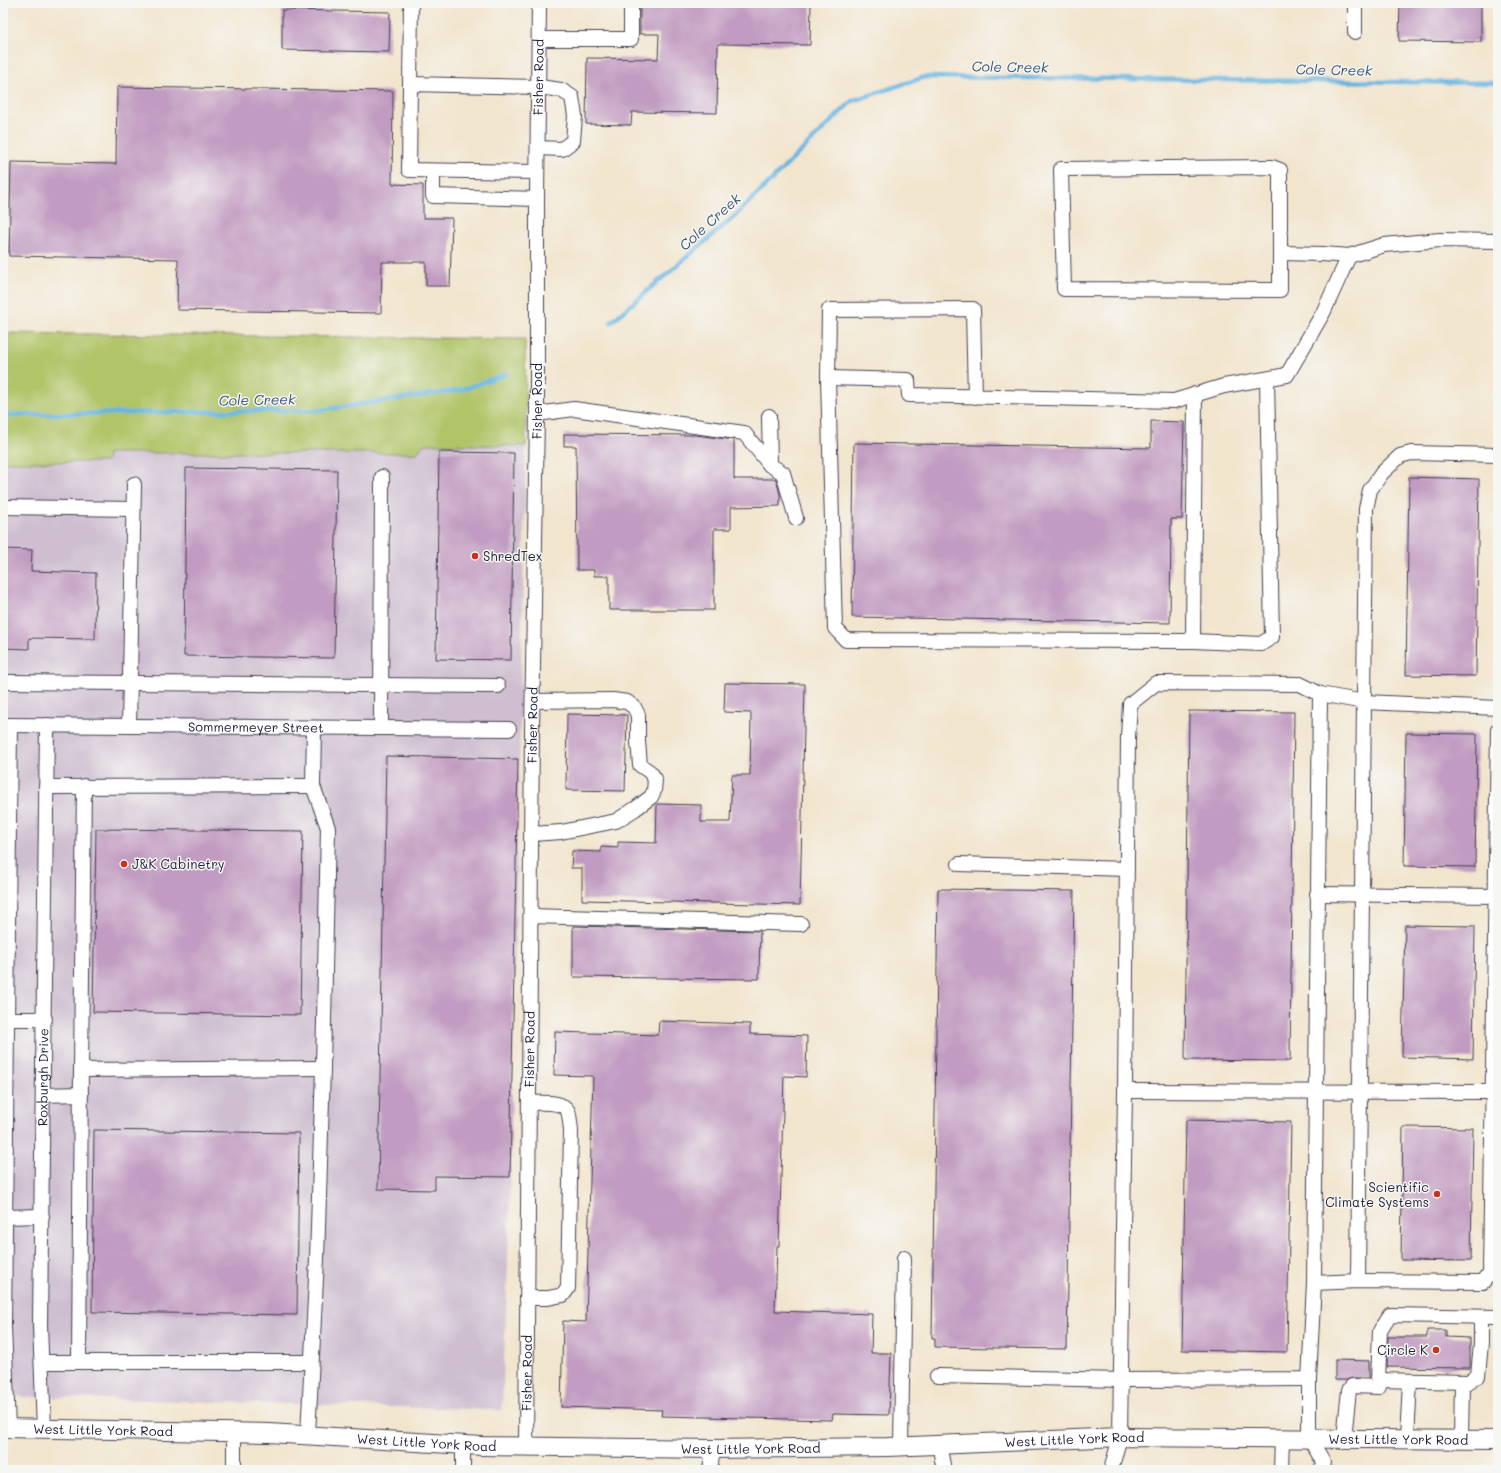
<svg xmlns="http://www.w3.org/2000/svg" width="1501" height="1473" font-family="Mali,sans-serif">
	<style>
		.industrial { fill: #cebed0 }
		.green { fill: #b0c468; stroke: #697352 }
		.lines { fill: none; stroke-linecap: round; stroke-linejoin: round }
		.stream { stroke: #67b5e1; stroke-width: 4.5 }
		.building { fill: #c19bc1 }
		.minor-casing { stroke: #413f51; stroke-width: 16 }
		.major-casing { stroke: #413f51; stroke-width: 20 }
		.minor { stroke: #fff; stroke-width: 14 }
		.major { stroke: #fff; stroke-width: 18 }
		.poi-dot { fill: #c8321e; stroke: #f6f6f2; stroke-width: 1.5 }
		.labels { text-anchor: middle; stroke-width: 3; stroke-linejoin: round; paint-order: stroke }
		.street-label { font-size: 13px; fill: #22223b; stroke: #f6f6f2 }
		.poi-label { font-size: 13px; fill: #22223b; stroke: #f6f6f2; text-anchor: start }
		.water-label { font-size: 14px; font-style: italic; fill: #3a5575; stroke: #f6f6f2 }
	</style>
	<rect width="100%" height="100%" fill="#f6f6f2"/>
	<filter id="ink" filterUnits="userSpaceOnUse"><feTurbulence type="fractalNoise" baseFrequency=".025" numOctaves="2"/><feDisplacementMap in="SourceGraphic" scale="8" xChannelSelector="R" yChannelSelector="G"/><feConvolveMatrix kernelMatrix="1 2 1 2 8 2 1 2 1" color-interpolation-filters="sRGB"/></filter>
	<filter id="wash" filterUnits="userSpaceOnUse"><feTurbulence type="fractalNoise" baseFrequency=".012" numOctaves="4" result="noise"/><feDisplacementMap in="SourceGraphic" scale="16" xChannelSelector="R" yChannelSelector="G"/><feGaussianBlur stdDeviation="0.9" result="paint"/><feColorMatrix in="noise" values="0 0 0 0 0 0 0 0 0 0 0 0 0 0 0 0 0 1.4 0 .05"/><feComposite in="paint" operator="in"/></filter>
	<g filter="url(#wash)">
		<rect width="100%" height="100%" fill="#f2e5ce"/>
		<path class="industrial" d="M3,333L525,339L526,446L508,1262L502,1410L3,1396Z"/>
		<path class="green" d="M3,333L525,339L526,446L424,444L417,453H108L107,462H3Z"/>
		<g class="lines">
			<path class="stream" d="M611,322L735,216L852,101L925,77L1498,83
				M3,415L321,410L461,390L507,374"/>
		</g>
		<g id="blocks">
			<path class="building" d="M640,3H811L810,45L718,44L717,113L632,112L631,125L586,124L587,58L658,59L659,34H640Z
				M1400,3H1481V42L1399,41Z
				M282,10L390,12L389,52L282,50Z
				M117,87L393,91L392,184L423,185V218H452L450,286H426V262H382L381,313L177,310L178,259L9,256L11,162L116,164Z
				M1151,421L1184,422L1182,519H1171L1170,623L852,617L854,443L1151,448Z
				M564,434L695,435L734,440V479H776L780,495V506L731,507V529H714V610H609V576H594V570H577L576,446H564Z
				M439,452L514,453L511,660L436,659Z
				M186,468L337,470L334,658L184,656Z
				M1409,477L1479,479L1476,676L1406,675Z
				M3,549L32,550L31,571L96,573L95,639L29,638V649L3,648Z
				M725,683L805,684L800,905L582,900V868H571L572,851L601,852V847L618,848V842L656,843L657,804L701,805V822H730L732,775H750L751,713L724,712Z
				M1189,711L1294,712L1290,1061L1185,1060Z
				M567,714L627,715L625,791L566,790Z
				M1406,733L1477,734L1475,867L1404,866Z
				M386,756L518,759L510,1177L435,1176V1190L378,1189Z
				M96,829L303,831L300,1015L93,1012Z
				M938,889L1074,891L1067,1349L935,1347V1338H932Z
				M1405,925L1475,926L1473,1059L1402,1057Z
				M573,926L760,931L759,979L573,977Z
				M659,1021L750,1024V1034L807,1036L806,1077L784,1076L779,1246H777L775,1311L872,1314L871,1353H891L889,1415L833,1414L832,1420L661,1416L662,1410L561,1407L563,1321L586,1322L593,1076L554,1075L555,1032L658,1035Z
				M1186,1120L1291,1122L1287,1352L1182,1350Z
				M1403,1127L1473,1128L1471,1261L1401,1260Z
				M94,1130L299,1133L297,1315L92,1312Z
				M1427,1330H1446V1337L1470,1338V1368L1387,1367L1388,1337H1427Z
				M1335,1360L1369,1361V1378H1352L1347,1380H1335Z"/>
		</g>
	</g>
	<g filter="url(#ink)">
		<use href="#blocks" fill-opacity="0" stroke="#413f51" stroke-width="1"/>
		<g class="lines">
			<g class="minor-casing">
				<g id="minor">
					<path d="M411,3L409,170L537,172"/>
					<path d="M1355,32V3"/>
					<path d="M539,39H631V3"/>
					<path d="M410,84L539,87L561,90L572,97L575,116L573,141L562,149L538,148"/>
					<path d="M1272,167L1280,170V290L1064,289L1061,169Z"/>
					<path d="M433,171V196L537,199"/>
					<path d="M1281,253L1322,254L1349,256L1384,245L1440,240L1498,241"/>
					<path d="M828,378L835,628L846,640L1193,641L1195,394"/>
					<path d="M975,397L973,309L829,310L828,378L908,380L909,395L1174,401L1224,386L1287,375L1323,313L1349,256"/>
					<path d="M537,414L574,409L744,433L770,465"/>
					<path d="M769,416L770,465L783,473L796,518"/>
					<path d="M3,507L133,509"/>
					<path d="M1193,641L1261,644L1272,637L1267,379"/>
					<path d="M3,682L498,686"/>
					<path id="s1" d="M3,725L509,729"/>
					<path d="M129,726L134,484"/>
					<path d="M381,728L382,477"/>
					<path d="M46,787L313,786"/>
					<path d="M532,834L561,832L616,821L635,809L651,797L654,791L655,779L650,772L640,765L638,741V715L634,707L627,702L613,700L533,701"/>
					<path d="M959,864L1127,869"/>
					<path d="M1317,894L1496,896"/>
					<path d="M531,916L801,924"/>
					<path d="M3,1019H45"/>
					<path d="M81,1070L84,786"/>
					<path d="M1125,1091L1498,1092"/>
					<path d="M43,1095L81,1094"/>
					<path d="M5,1217L42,1216"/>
					<path d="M1358,1281L1366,509L1370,490L1382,473L1400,456L1411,453L1498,455"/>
					<path d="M1314,1283L1320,694"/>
					<path d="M527,1298H548L563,1295L568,1288L571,1130C570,1124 570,1117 568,1111C562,1100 540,1103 529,1103"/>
					<path d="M42,1362H311"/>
					<path d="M79,1362L81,1070L323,1068"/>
					<path d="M937,1376L1121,1380L1309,1379L1314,1283L1358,1281L1483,1282L1490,1273L1498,730"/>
					<path d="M1309,1379V1438L1323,1461L1322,1470"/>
					<path d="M1378,1380L1468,1382L1478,1376L1481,1343V1317"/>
					<path d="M8,1428L4,1326L10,725"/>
					<path id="s2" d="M44,1429L40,1325L47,725"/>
					<path d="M234,1432V1470"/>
					<path d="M308,1435L317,1259L323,1068L328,828L313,786L314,728"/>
					<path d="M1344,1438L1349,1390L1352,1386L1379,1387L1378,1380L1380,1331L1390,1315L1498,1317"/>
					<path d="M1407,1439L1410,1381"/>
					<path d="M1461,1440L1462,1382"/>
					<path d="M939,1444L944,1470"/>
					<path d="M901,1446L904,1258"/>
					<path id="s3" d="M526,1447L532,731L537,414V199L539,3"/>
					<path d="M463,1470V1445"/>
					<path d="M710,1470L713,1449"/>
					<path d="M1111,1470L1120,1437L1125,1091L1128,738L1130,704L1156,683L1300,684L1320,694L1364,702L1498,708"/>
					<path d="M1281,1470L1282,1438"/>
				</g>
			</g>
			<g class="major-casing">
				<g id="major">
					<path id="s4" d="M3,1428L269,1433L482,1446L713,1449L888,1447L1120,1437L1498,1440"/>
				</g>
			</g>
			<use href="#minor" class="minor"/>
			<use href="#major" class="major"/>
		</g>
	</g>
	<g class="poi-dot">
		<circle cx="475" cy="556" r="4"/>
		<circle cx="124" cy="864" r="4"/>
		<circle cx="1437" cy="1194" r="4"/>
		<circle cx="1436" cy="1350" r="4"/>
	</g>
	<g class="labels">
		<g class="street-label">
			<text dy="5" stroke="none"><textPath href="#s3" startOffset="1370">Fisher Road</textPath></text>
			<text dy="5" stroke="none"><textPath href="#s3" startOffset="1046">Fisher Road</textPath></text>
			<text dy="5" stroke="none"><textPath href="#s3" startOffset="722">Fisher Road</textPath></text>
			<text dy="5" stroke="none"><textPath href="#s1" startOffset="253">Sommermeyer Street</textPath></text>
			<text dy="5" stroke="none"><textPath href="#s3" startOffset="398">Fisher Road</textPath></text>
			<text dy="5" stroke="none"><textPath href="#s2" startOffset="352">Roxburgh Drive</textPath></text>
			<text dy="5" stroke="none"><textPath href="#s3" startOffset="74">Fisher Road</textPath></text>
			<text dy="5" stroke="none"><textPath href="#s4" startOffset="100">West Little York Road</textPath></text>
			<text dy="5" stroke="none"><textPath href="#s4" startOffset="1072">West Little York Road</textPath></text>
			<text dy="5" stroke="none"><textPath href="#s4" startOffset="1396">West Little York Road</textPath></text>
			<text dy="5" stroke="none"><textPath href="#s4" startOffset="424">West Little York Road</textPath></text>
			<text dy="5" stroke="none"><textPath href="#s4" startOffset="748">West Little York Road</textPath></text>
		</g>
		<g class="poi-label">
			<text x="483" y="561">ShredTex</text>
			<text x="132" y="869">J&amp;K Cabinetry</text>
			<text x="1429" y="1192" text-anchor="end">Scientific<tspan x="1429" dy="15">Climate Systems</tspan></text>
			<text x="1428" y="1355" text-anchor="end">Circle K</text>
		</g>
		<g class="water-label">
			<text transform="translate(1010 67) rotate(1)" y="5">Cole Creek</text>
			<text transform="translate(1334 70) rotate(1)" y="5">Cole Creek</text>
			<text transform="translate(710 222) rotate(-42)" y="5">Cole Creek</text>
			<text transform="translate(257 400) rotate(-1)" y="5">Cole Creek</text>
		</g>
	</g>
	<rect width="1501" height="1473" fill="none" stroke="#f6f6f2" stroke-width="16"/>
</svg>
